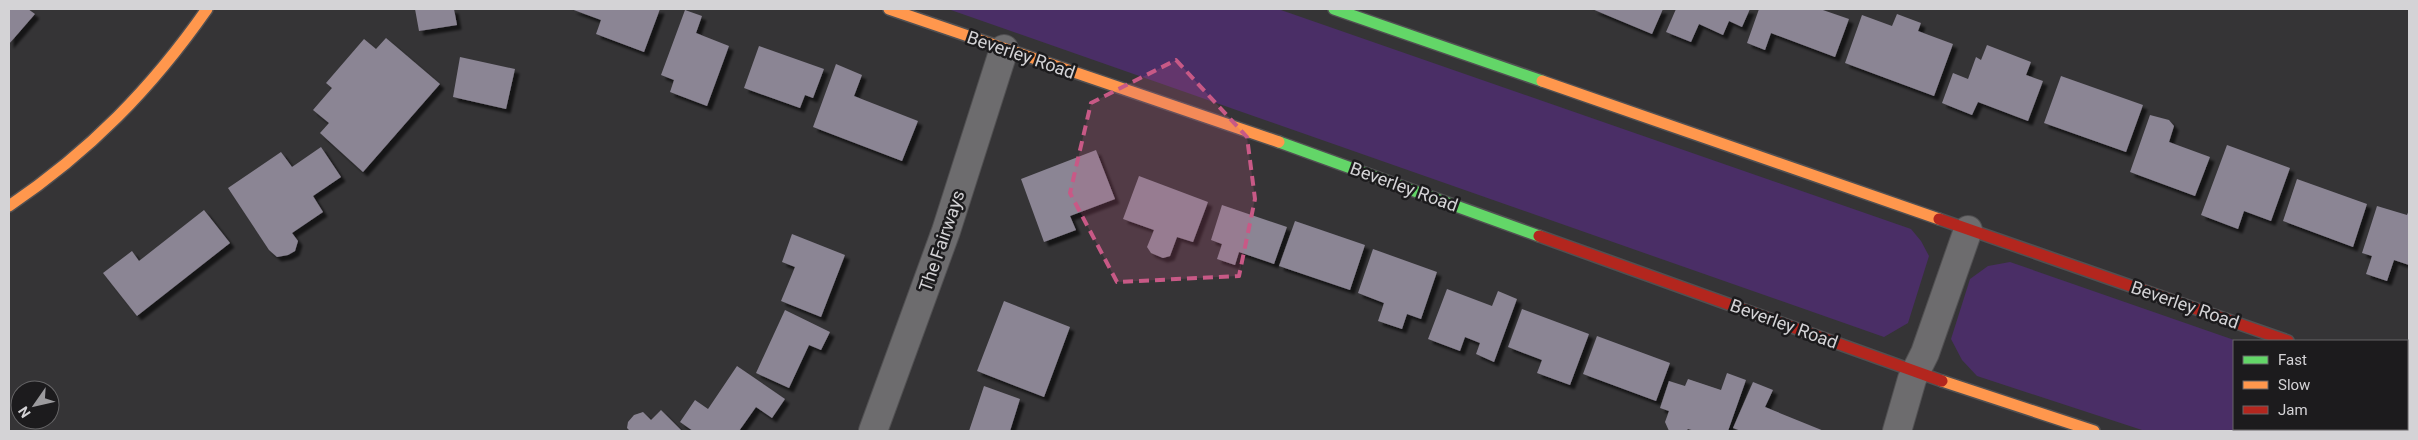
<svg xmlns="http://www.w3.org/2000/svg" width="2418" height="440" font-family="Roboto,sans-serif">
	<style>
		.green { fill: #4a2e66 }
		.building { fill: #8b8594; filter: url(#shadow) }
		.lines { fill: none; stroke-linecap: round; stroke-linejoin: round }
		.street-casing { stroke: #515052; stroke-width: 30 }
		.fast-casing { stroke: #515052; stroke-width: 14 }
		.slow-casing { stroke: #515052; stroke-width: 14 }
		.jam-casing { stroke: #515052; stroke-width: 14 }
		.street { stroke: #6d6c6e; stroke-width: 28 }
		.fast { stroke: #63d668; stroke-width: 11 }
		.slow { stroke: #ff974d; stroke-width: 11 }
		.jam { stroke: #b3261e; stroke-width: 11 }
		.marked { fill: #c85986; fill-opacity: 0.2; stroke: #c85986; stroke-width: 4; stroke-dasharray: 10 6; stroke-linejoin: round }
		.labels { text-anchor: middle; stroke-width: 5; stroke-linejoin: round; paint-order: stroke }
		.street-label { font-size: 18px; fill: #d4d3d6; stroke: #1c1b1d }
	</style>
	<defs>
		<filter id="shadow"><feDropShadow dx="4.5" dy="4.5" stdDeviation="1" flood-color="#0009"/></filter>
	</defs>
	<rect width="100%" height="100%" fill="#353436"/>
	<path class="green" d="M948,9H1278L1911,229L1921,241L1929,256L1908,323L1884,337Z
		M2010,262L2237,341H2234V429H2407V400L2409,401V431H2145L1977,376L1962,360L1951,339L1970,279L1988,266Z"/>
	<path class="building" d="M9,9H28L35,14L9,44Z
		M415,9H454L457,25L419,31Z
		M571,9H660L644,52L596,34L601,20Z
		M1592,9H1663L1652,34Z
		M1676,9H1750L1742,27L1729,21L1723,35L1699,24L1691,42L1666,32Z
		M1759,9H1820L1849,19L1835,57L1771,33L1765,50L1747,43Z
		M685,10L702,16L696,33L729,46L707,106L670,92L674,80L661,75Z
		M1897,14L1921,23L1918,31L1953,44L1934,96L1845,63L1862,15L1892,26Z
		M386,38L440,84L363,172L320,133L329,123L313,110L332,88L326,83L364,39L376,49Z
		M1987,45L2031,62L2026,75L2043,81L2028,121L1978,102L1972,115L1942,103L1953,73L1968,79L1976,57L1981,60Z
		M759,46L824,69L813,98L805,95L800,108L744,88Z
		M460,57L515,69L506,109L453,97Z
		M836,64L862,75L854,96L918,121L902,161L813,127Z
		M2061,76L2143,105L2126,152L2044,123Z
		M2150,115L2169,120L2174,126L2169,142L2210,157L2195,196L2130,172Z
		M2227,145L2290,168L2271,221L2244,211L2238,229L2201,215Z
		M321,147L341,177L313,196L323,212L292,233L298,241L295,251L288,255L277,257L269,250L228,188L281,152L292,167Z
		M1096,150L1115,199L1070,216L1076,230L1044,242L1021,179Z
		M1139,176L1208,202L1193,242L1177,237L1170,256L1163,258L1151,253L1147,247L1154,230L1123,219Z
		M2297,179L2367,204L2353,247L2283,221Z
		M1222,205L1287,227L1274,264L1239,252L1235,265L1217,259L1222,244L1211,240Z
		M2377,206L2407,215L2409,210V265L2394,260L2387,281L2366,274L2372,256L2362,253Z
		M204,210L230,243L137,316L103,273L132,251L139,261Z
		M1295,221L1365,245L1350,290L1279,266Z
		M792,234L845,255L821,317L781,301L795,267L782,262Z
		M1373,249L1437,272L1421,319L1407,314L1402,329L1378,321L1384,303L1358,293Z
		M1447,289L1492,306L1498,291L1517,299L1494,362L1476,354L1480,343L1465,337L1460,351L1428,339Z
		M1004,301L1070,327L1044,397L977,371Z
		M1522,309L1589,334L1570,385L1537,373L1542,360L1508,347Z
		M785,310L830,332L821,350L809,345L789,388L756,373Z
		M1597,336L1670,363L1656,401L1583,374Z
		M737,366L785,399L772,418L756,407L739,431H693L680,422L695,400L708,409Z
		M1727,373L1746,380L1728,431H1695L1688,429L1686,431H1669L1665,422L1669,411L1660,408L1669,381L1685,386L1688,379L1721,390Z
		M1753,382L1773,390L1765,407L1824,431H1741L1733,428Z
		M984,386L1020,399L1010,431H969Z
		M661,410L682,431H630L627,428L628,422L634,415L643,412L651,420Z"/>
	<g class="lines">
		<g class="street-casing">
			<path id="street" d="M2407,383H2409
				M873,431L946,231L1004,49
				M1897,431L1912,379L1925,353L1968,230"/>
		</g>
		<g class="fast-casing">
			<path id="fast" d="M1334,9L1542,81
				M1279,142L1539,236"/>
		</g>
		<g class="slow-casing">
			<path id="slow" d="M889,9L1279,142
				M1542,81L1939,219
				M9,206C90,151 151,89 207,9
				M1942,381L2094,431"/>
		</g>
		<g class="jam-casing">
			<path id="jam" d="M1939,219L2288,341
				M1539,236L1942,381"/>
		</g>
		<use href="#street" class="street"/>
		<use href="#fast" class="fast"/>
		<use href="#slow" class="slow"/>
		<use href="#jam" class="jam"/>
	</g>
	<path class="marked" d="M1176,60L1247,137L1255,199L1239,276L1117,282L1070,193L1091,103Z"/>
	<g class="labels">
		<g class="street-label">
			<text transform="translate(1021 55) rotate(19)" y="6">Beverley Road</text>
			<text transform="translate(1404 187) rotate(20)" y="6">Beverley Road</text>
			<text transform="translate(942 241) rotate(-71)" y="6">The Fairways</text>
			<text transform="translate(2185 305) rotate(19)" y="6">Beverley Road</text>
			<text transform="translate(1784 324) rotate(20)" y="6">Beverley Road</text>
		</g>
	</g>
	<rect width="2418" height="440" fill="none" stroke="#d4d3d6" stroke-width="20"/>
	<rect x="2233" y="340" width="175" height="90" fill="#1c1b1d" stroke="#666567"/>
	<rect x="2243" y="356" width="25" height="8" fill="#63d668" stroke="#666567"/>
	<text x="2278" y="365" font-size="15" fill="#d4d3d6">Fast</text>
	<rect x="2243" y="381" width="25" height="8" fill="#ff974d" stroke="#666567"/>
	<text x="2278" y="390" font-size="15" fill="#d4d3d6">Slow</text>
	<rect x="2243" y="406" width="25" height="8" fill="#b3261e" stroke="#666567"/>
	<text x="2278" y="415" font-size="15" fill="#d4d3d6">Jam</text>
	<g transform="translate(35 405) rotate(236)"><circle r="24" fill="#1c1b1d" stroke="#666567"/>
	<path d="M0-4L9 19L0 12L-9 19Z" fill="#9c9b9e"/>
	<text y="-8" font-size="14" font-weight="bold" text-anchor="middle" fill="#d4d3d6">N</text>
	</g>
</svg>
